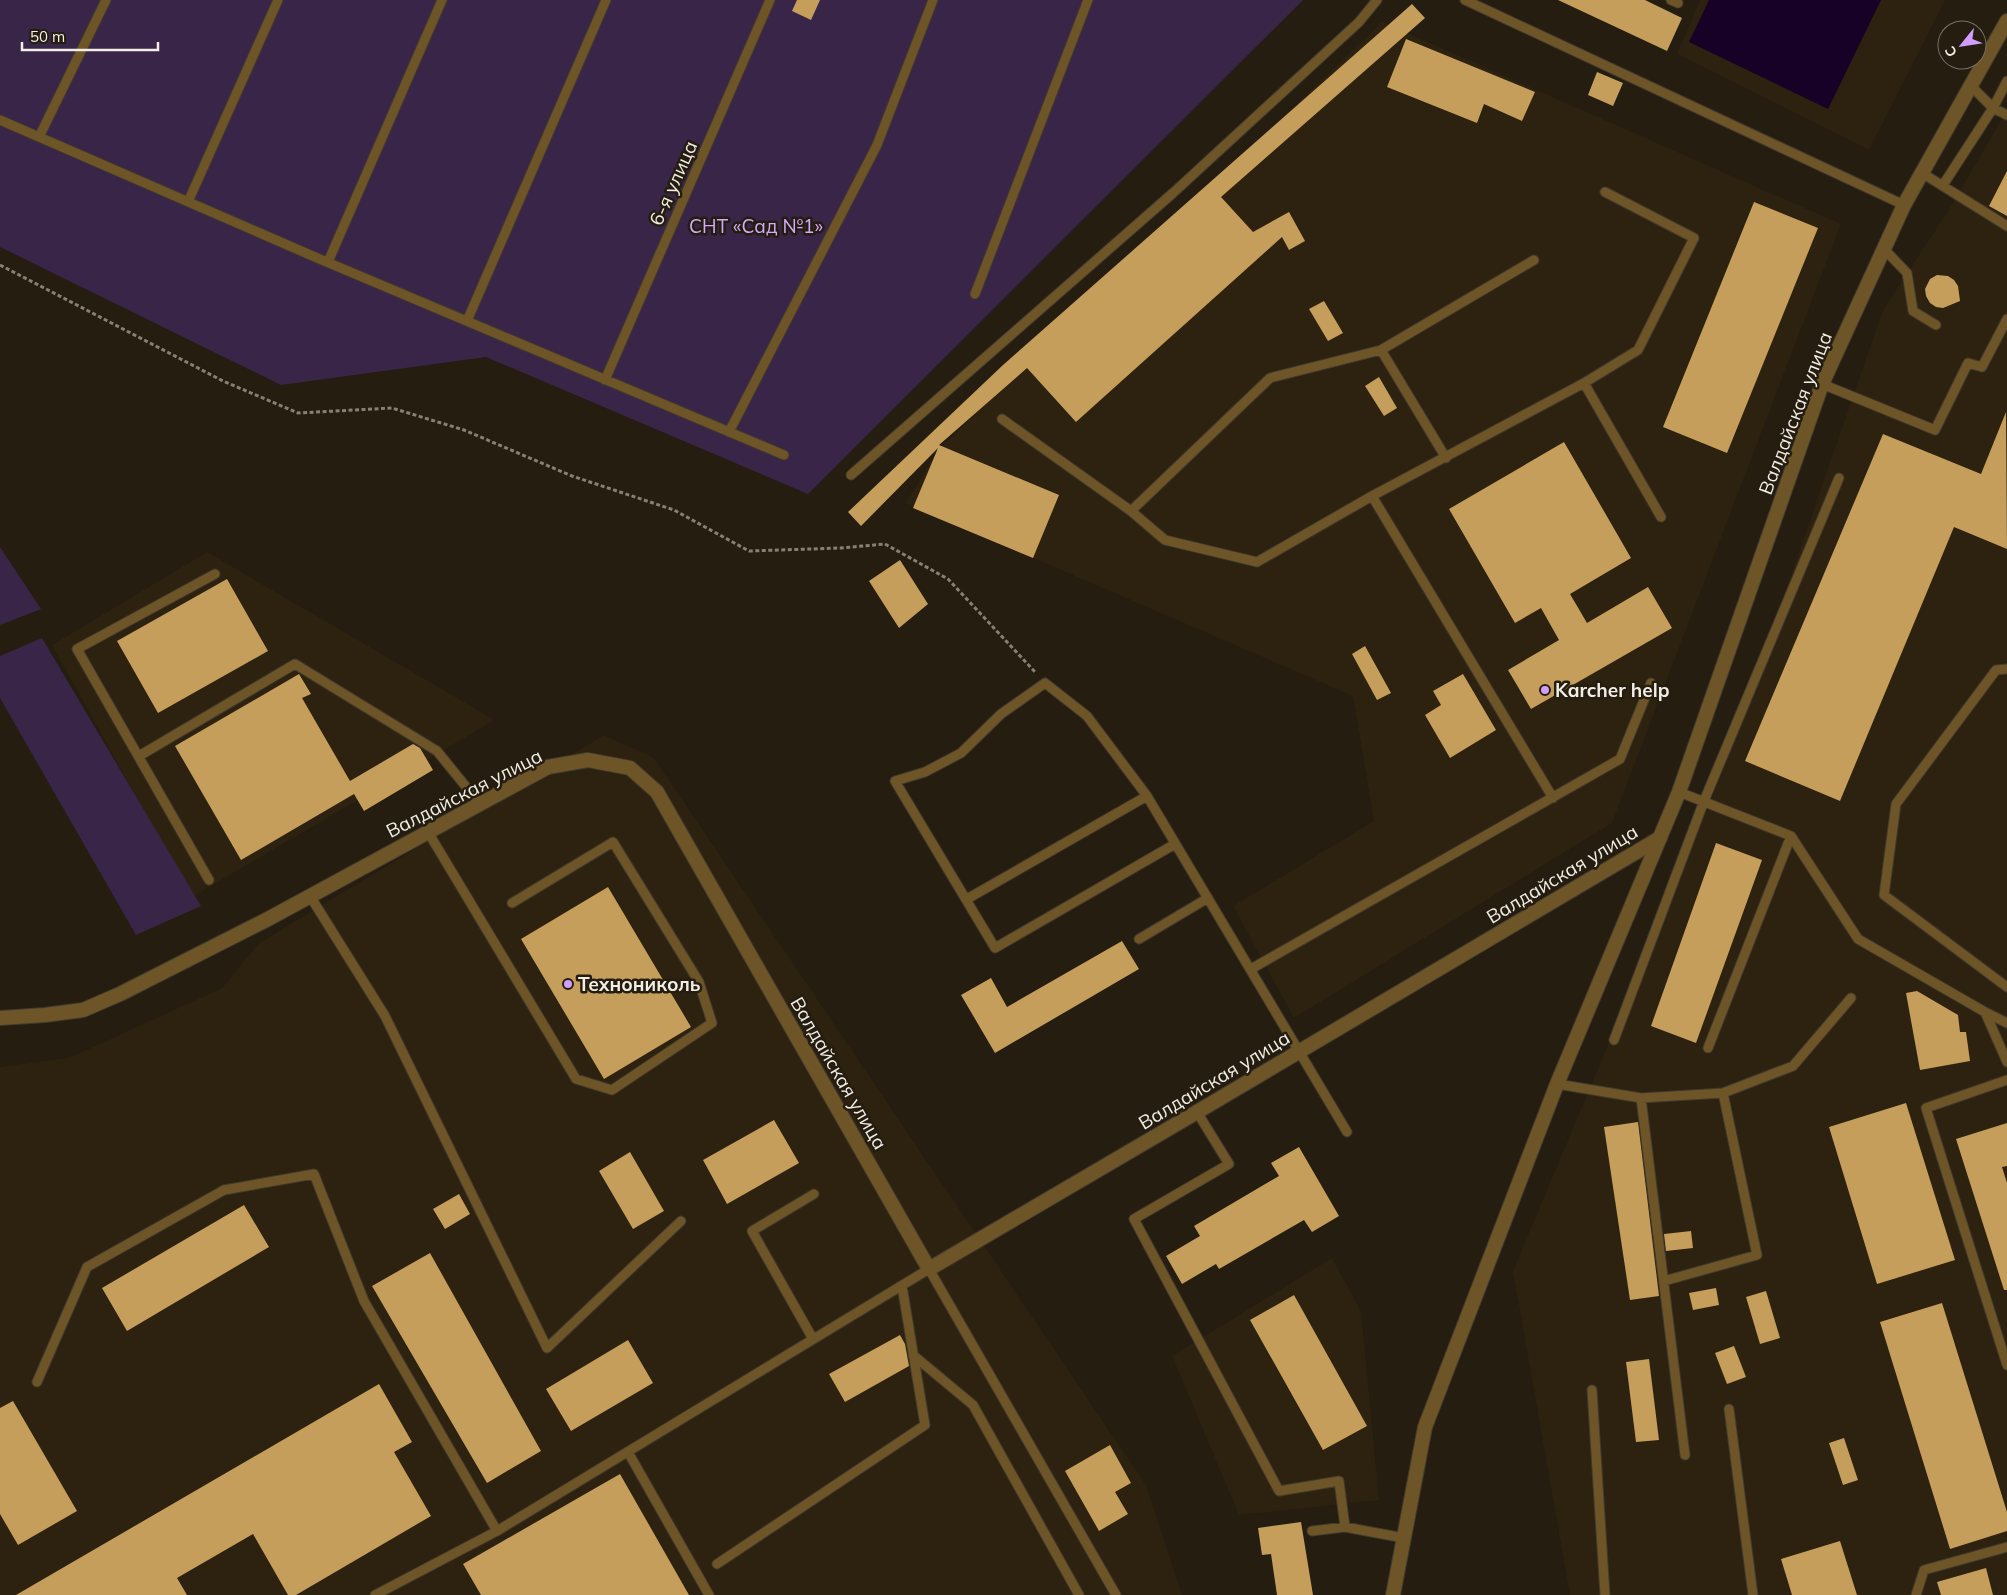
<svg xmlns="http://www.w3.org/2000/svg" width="2007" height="1595" font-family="Mulish,sans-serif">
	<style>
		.built { fill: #2d220f }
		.green { fill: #382548 }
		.water { fill: #170127 }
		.building { fill: #c59e5b }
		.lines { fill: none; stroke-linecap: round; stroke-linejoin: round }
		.service-casing { stroke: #413a2e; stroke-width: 11 }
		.minor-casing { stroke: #413a2e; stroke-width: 16 }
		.tertiary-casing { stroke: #413a2e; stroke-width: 16 }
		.path { stroke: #868075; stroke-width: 3; stroke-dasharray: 4 2.5; stroke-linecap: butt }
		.service { stroke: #6e5528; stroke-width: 9 }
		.minor { stroke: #6e5528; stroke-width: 14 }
		.tertiary { stroke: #6e5528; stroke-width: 14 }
		.poi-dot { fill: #d19dfe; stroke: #241d10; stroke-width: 2 }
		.labels { text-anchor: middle; stroke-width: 5; stroke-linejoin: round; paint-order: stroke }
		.street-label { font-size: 19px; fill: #f2ede5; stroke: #241d10 }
		.park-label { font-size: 19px; fill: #d6a9ff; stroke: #241d10 }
		.poi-label { font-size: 19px; font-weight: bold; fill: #f2ede5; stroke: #241d10; text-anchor: start }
	</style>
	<rect width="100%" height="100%" fill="#241d10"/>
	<path class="built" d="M1700,0H1945L1869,150L1677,54Z
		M1382,22L1841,224L1612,823L1294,1018L1233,906L1374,821L1353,696L906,503L939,449Z
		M2007,110V1595H1570L1513,1271L1722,774L1883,310L1950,208Z
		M207,552L495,720L192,897L52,645Z
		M604,735L654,758L1146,1485L1182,1595H0V1067L69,1058L222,988L259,943Z
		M1332,1258L1361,1311L1379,1500L1239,1515L1172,1356Z"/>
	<path class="green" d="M0,0H1303L808,494L486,357L281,385L0,247Z
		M0,547L41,609L0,625Z
		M42,638L201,906L136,935L0,698V656Z"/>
	<path class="water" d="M1709,0H1881L1828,109L1689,42Z"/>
	<path class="building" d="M797,0H820L811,20L792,11Z
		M1558,0H1645L1682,18L1667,51Z
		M1412,4L1425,18L1221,197L1253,232L1289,212L1305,241L1289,250L1282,237L1076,422L1027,368L939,445L1059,495L1033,558L913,508L938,448L861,526L848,512L1003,365Z
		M1406,39L1535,92L1522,121L1484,104L1477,123L1387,87Z
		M1597,72L1623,83L1613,106L1588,95Z
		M2007,171V216L1989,206Z
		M1754,202L1818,228L1727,453L1663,427Z
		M1937,275L1948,276L1954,280L1958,286L1960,301L1943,308L1936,307L1930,303L1926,296L1925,289L1930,279Z
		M1324,301L1343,333L1328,341L1309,309Z
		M1379,377L1397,408L1384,416L1365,386Z
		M2006,412L2007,549L1954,527L1840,801L1745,761L1883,434L1981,474Z
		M1564,442L1631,558L1570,594L1587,623L1648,587L1672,628L1531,709L1508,670L1559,640L1541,608L1515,623L1449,509Z
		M900,560L928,604L899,628L869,581Z
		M227,579L268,651L158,713L117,641Z
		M1365,646L1391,693L1377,700L1352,654Z
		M299,674L311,694L302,698L350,781L413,744L420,748L433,770L364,811L354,794L241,860L175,746Z
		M1463,674L1496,730L1450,758L1425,715L1441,705L1433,691Z
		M1716,843L1762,860L1696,1043L1651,1026Z
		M608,887L691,1027L604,1079L521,939Z
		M1122,941L1139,969L995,1053L961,995L991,978L1007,1007Z
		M1917,991L1958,1015L1960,1032H1966L1970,1061L1920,1070L1906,993Z
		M1906,1103L1955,1260L1877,1284L1829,1127Z
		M774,1120L799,1163L727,1204L703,1160Z
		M1638,1122L1659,1296L1630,1300L1604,1127Z
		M2007,1123V1166L2002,1167L2007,1183V1290H2004L1956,1139Z
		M1299,1147L1339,1216L1312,1232L1304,1220L1219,1269L1216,1264L1182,1284L1166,1256L1200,1236L1194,1226L1279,1176L1271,1163Z
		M630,1152L664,1211L633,1229L599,1171Z
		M459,1194L470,1214L445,1229L433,1209Z
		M244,1205L269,1247L127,1331L102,1288Z
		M1691,1231L1693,1248L1666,1251L1664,1234Z
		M430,1253L541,1451L487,1483L372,1286Z
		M1716,1288L1719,1305L1693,1310L1689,1293Z
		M1766,1291L1780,1338L1760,1344L1746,1297Z
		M1294,1295L1367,1426L1323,1450L1250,1320Z
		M1942,1303L2007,1512V1531L1950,1549L1880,1322Z
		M900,1335L905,1344L909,1366L845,1402L829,1374Z
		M628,1340L653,1383L571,1431L546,1389Z
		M1734,1346L1746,1377L1727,1384L1715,1353Z
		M1649,1359L1659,1440L1636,1442L1626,1362Z
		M379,1384L412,1442L394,1452L431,1516L296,1595H288L253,1534L177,1578L187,1595H16Z
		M13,1401L77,1511L18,1545L0,1514V1408Z
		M1844,1438L1858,1480L1843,1485L1829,1443Z
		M1110,1445L1131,1483L1115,1492L1128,1514L1099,1531L1065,1471Z
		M620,1474L689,1595H481L463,1564Z
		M1301,1522L1313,1595H1277L1271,1554L1262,1555L1258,1528Z
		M1840,1541L1857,1595H1792L1781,1559Z
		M1986,1568L1993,1595H1941L1937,1582Z"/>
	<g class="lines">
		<g class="service-casing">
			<path id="service" d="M1465,0L1904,205
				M1671,0L1678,3
				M1971,86L1993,108L2007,115
				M0,120L315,257L784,455
				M39,137L106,0
				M1922,173L2007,226
				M1943,185L1993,108L2007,81
				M188,202L278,0
				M1884,249L1907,273L1913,311L1936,325
				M328,262L442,0
				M975,294L1088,0
				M467,321L606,0
				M1381,350L1446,458
				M605,380L770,0
				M1584,383L1661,517
				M1822,384L1935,430L1968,363L1982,367L2007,319
				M1002,419L1131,511L1165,540L1257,562L1372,496L1584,383L1638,350L1694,238L1605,192
				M729,432L877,145L933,0
				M851,475L1173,193L1359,22L1377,0
				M1372,496L1553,798
				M1131,511L1270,378L1381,350L1534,260
				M2007,669L1996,670L1896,804L1884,895L2007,987
				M139,756L295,664L437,751L480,804
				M1679,792L1791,836L1858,939L1985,1012L2007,1062
				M428,832L576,1079L612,1090L712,1023L699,982L613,842L512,903
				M1175,844L995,948L895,781L925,772L961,753L1001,714L1045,683L1087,716L1147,796L1347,1132
				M209,880L77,649L215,574
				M310,896L385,1016L547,1348L681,1221
				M967,899L1147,796
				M1139,939L1208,898
				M1251,969L1620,759L1651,683
				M1985,1012L2007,1023
				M1614,1040L1704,801L1839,478
				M1708,1048L1791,836
				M2007,1080L1926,1108L2007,1365
				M1557,1084L1641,1098L1723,1093L1793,1066L1851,998
				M1641,1098L1685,1455
				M1197,1112L1229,1164L1134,1219L1279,1491L1339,1481L1345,1527
				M1664,1281L1757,1255L1723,1093
				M813,1339L752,1231L814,1194
				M913,1355L973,1405L1079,1595
				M37,1382L87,1267L224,1190L314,1174L364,1301L497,1531
				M1592,1390L1605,1595
				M1729,1409L1753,1595
				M628,1452L709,1595
				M1312,1531L1345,1527L1404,1538
				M717,1564L925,1425L902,1286
				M375,1595L497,1531L929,1269L1116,1595
				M1916,1595L1924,1570L2007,1547"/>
		</g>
		<g class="minor-casing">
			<path id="minor" d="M0,1018L45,1015L83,1010L120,994L268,919L548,767L588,760L630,768L657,792L929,1269L1197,1112L1660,838"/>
		</g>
		<g class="tertiary-casing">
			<path id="tertiary" d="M1393,1595L1425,1427L1557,1084L1679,792L1822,384L1904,205L2007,21"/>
		</g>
		<path class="path" d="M0,265L223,381L298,413L392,408L464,430L572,476L674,510L749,551L841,548L885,544L948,579L1036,673"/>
		<use href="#service" class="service"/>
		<use href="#minor" class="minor"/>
		<use href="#tertiary" class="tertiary"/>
	</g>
	<g class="poi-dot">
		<circle cx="1545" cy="690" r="5"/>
		<circle cx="568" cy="984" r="5"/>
	</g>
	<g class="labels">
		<g class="street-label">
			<text transform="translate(673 183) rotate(-66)" y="7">6-я улица</text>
			<text transform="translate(1795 413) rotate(-69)" y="7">Валдайская улица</text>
			<text transform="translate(464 793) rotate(-27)" y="7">Валдайская улица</text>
			<text transform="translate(1562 874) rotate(-31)" y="7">Валдайская улица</text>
			<text transform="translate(839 1073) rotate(60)" y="7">Валдайская улица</text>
			<text transform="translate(1214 1080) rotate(-31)" y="7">Валдайская улица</text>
		</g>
		<g class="park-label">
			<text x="756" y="233">СНТ «Сад №1»</text>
		</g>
		<g class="poi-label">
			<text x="1555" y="697">Karcher help</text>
			<text x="578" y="991">Технониколь</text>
		</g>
	</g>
	<g transform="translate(1962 45) rotate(240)"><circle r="24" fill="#241d10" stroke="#767065"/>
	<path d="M0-4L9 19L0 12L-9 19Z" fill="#d19dfe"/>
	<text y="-8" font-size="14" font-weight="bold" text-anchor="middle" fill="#f2ede5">С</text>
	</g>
	<path d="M22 42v8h136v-8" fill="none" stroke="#f2ede5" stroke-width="2.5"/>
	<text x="30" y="42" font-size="15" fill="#f2ede5" stroke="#241d10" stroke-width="4" paint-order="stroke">50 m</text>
</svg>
